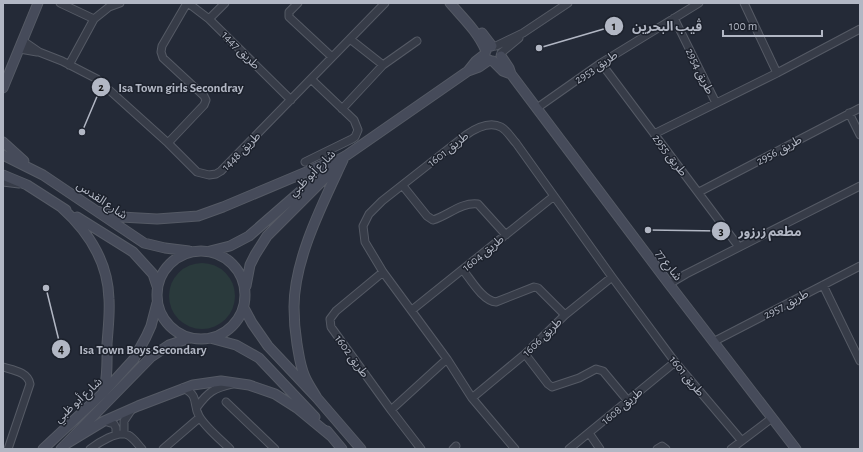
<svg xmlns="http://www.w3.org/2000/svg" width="863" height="452" font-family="'Alegreya Sans','Noto Sans Arabic',sans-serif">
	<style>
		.green { fill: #2a3a3c }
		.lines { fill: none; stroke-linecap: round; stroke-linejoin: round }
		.street-casing { stroke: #555a65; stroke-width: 9 }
		.secondary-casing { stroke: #555a65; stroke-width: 11 }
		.street { stroke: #373c48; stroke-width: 7 }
		.secondary { stroke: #464b5a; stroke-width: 9 }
		.labels { text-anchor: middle; stroke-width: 3; stroke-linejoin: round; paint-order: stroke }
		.street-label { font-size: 12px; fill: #b2b7c4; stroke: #1c212c }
		.leader { fill: none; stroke: #b2b7c4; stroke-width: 1.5 }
		.callout-dot { fill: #b2b7c4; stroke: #1c212c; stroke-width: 1.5 }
		.mark-label { font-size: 12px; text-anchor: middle; font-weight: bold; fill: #111 }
		.callout-label { font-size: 13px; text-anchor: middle; font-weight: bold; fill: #b2b7c4; stroke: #1c212c; stroke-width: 3; stroke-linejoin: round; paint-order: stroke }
	</style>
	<rect width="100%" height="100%" fill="#242a37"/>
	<path class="green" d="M169 296a33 33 0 1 1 66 0a33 33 0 1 1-66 0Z"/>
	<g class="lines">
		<g class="street-casing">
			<path id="street" d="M60,3L94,19
				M188,3L209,19L291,100
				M298,3L289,12V17L332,57
				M744,3L777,73
				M674,18L716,103
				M209,19L225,3
				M350,39L383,65
				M23,41L39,52L62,61L97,79L168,143L197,172L209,175L216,174L221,171L385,3
				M496,46L523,33L568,3
				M20,49L37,52
				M501,53L519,38
				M601,63L739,247
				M69,65L94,19L109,7L120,3
				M537,108L601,63L699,3
				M342,109L383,65L417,41
				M849,113L860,135
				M654,134L777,73L860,29
				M168,143L204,105L206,100L204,96L163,58L161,52L162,46L187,3
				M305,162L352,139L355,137L358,130L354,120L311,79
				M3,182L19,184
				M403,186L427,216L433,220C449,215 461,202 478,204L506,235
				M699,192L860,108
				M463,270C471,280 483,301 496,302L534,287L538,288L565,315
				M383,272L336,311L330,319L331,327L391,410L421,449
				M669,284L686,274L860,186
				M823,285L860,361
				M412,310L554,196
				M713,342L860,266
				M525,354L548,384L552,387L579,378L596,369L603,371L628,401
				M3,367C13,370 28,372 30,384L8,449
				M183,388C200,396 192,403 199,416C205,427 221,440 230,449
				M472,398L525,354L565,315L612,277
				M226,402L275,449
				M197,407C208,392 214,388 232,384
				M391,410L447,359
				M104,421L114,424L116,428V435
				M589,433L600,449
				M124,434V421L132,409
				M90,449C98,443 118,430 128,435C134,438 138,445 142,449
				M163,449L199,418
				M453,449L456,446
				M515,449L472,398L447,359L383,272L365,242L363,226L369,214L382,201L466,135C476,128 489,121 501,127C507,130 512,139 516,143L612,277L675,362L741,440
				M569,449L675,362
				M657,449L662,446L666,449
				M731,449L772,418"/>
		</g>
		<g class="secondary-casing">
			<path id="secondary" d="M450,3C463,18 478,32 486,51
				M482,33L492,46
				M501,56L509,68L511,74L669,284L796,449
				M493,61L503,71L511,74
				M468,71L476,61L485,54
				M3,88L38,3
				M3,142L24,161
				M3,155L43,175L144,243L165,248L189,251
				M3,175L27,185L66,210
				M61,207C88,231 108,262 109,299C110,314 108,329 107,344C107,360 108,378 103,393
				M97,211L121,217L157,219L198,216L223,207L330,162
				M77,217L133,252L153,274L157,286
				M157 295a44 44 0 1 1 88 0a44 44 0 1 1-88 0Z
				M210,251L230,246L249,236L333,163L347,155L468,71L479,67L489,60
				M246,286L250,265L255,255L267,236L335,168
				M244,308L252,323L268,346L317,398L361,449
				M210,338L236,345L259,358L315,417
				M317,398C313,391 308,384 305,377C300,366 299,355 297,344C295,332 294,319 294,307C294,259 323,203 343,160
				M327,431L342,449
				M66,444L104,421L138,406L193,385L221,381L249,385L275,394L297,408L331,436
				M43,449L103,393L134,359L146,337L151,326L157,303
				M61,449L151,357L169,345L190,338"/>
		</g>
		<use href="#street" class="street"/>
		<use href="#secondary" class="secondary"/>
	</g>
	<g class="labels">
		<g class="street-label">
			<text transform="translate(241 50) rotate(45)" y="4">طريق 1447</text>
			<text transform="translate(596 67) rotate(-34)" y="4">طريق 2953</text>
			<text transform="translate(700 71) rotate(64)" y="4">طريق 2954</text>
			<text transform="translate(448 149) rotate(-38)" y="4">طريق 1601</text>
			<text transform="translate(779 150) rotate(-28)" y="4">طريق 2956</text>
			<text transform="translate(241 151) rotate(-45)" y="4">طريق 1448</text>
			<text transform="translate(670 155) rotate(53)" y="4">طريق 2955</text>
			<text transform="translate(312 173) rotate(-45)" y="4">شارع أبو ظبي</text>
			<text transform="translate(102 200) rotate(34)" y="4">شارع القدس</text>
			<text transform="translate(483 253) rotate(-39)" y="4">طريق 1604</text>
			<text transform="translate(669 265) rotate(53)" y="4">شارع 77</text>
			<text transform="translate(786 304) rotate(-28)" y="4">طريق 2957</text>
			<text transform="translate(542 337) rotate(-44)" y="4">طريق 1606</text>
			<text transform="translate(352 356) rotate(54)" y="4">طريق 1602</text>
			<text transform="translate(687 376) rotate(51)" y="4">طريق 1601</text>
			<text transform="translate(78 400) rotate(-43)" y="4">شارع أبو ظبي</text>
			<text transform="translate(622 406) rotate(-40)" y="4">طريق 1608</text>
		</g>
	</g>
	<path class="leader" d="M539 48L614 26M82 132L101 87M648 230L721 231M46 288L61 349"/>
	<g class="callout-dot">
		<circle cx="539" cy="48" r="4"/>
		<circle cx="82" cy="132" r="4"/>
		<circle cx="648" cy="230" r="4"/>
		<circle cx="46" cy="288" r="4"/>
		<circle cx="614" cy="26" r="10"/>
		<circle cx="101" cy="87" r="10"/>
		<circle cx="721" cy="231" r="10"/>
		<circle cx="61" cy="349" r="10"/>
	</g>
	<g class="mark-label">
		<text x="614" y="30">1</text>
		<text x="101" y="91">2</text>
		<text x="721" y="235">3</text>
		<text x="61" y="353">4</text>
	</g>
	<g class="callout-label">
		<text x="667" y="31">ڤيب البحرين</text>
		<text x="181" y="92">Isa Town girls Secondray</text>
		<text x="770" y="236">مطعم زرزور</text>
		<text x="143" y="354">Isa Town Boys Secondary</text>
	</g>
	<rect width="863" height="452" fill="none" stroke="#b2b7c4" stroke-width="8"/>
	<path d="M723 30v6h99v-6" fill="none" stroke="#b2b7c4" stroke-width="2"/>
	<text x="729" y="30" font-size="12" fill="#b2b7c4" stroke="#1c212c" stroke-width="3" paint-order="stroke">100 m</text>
</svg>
